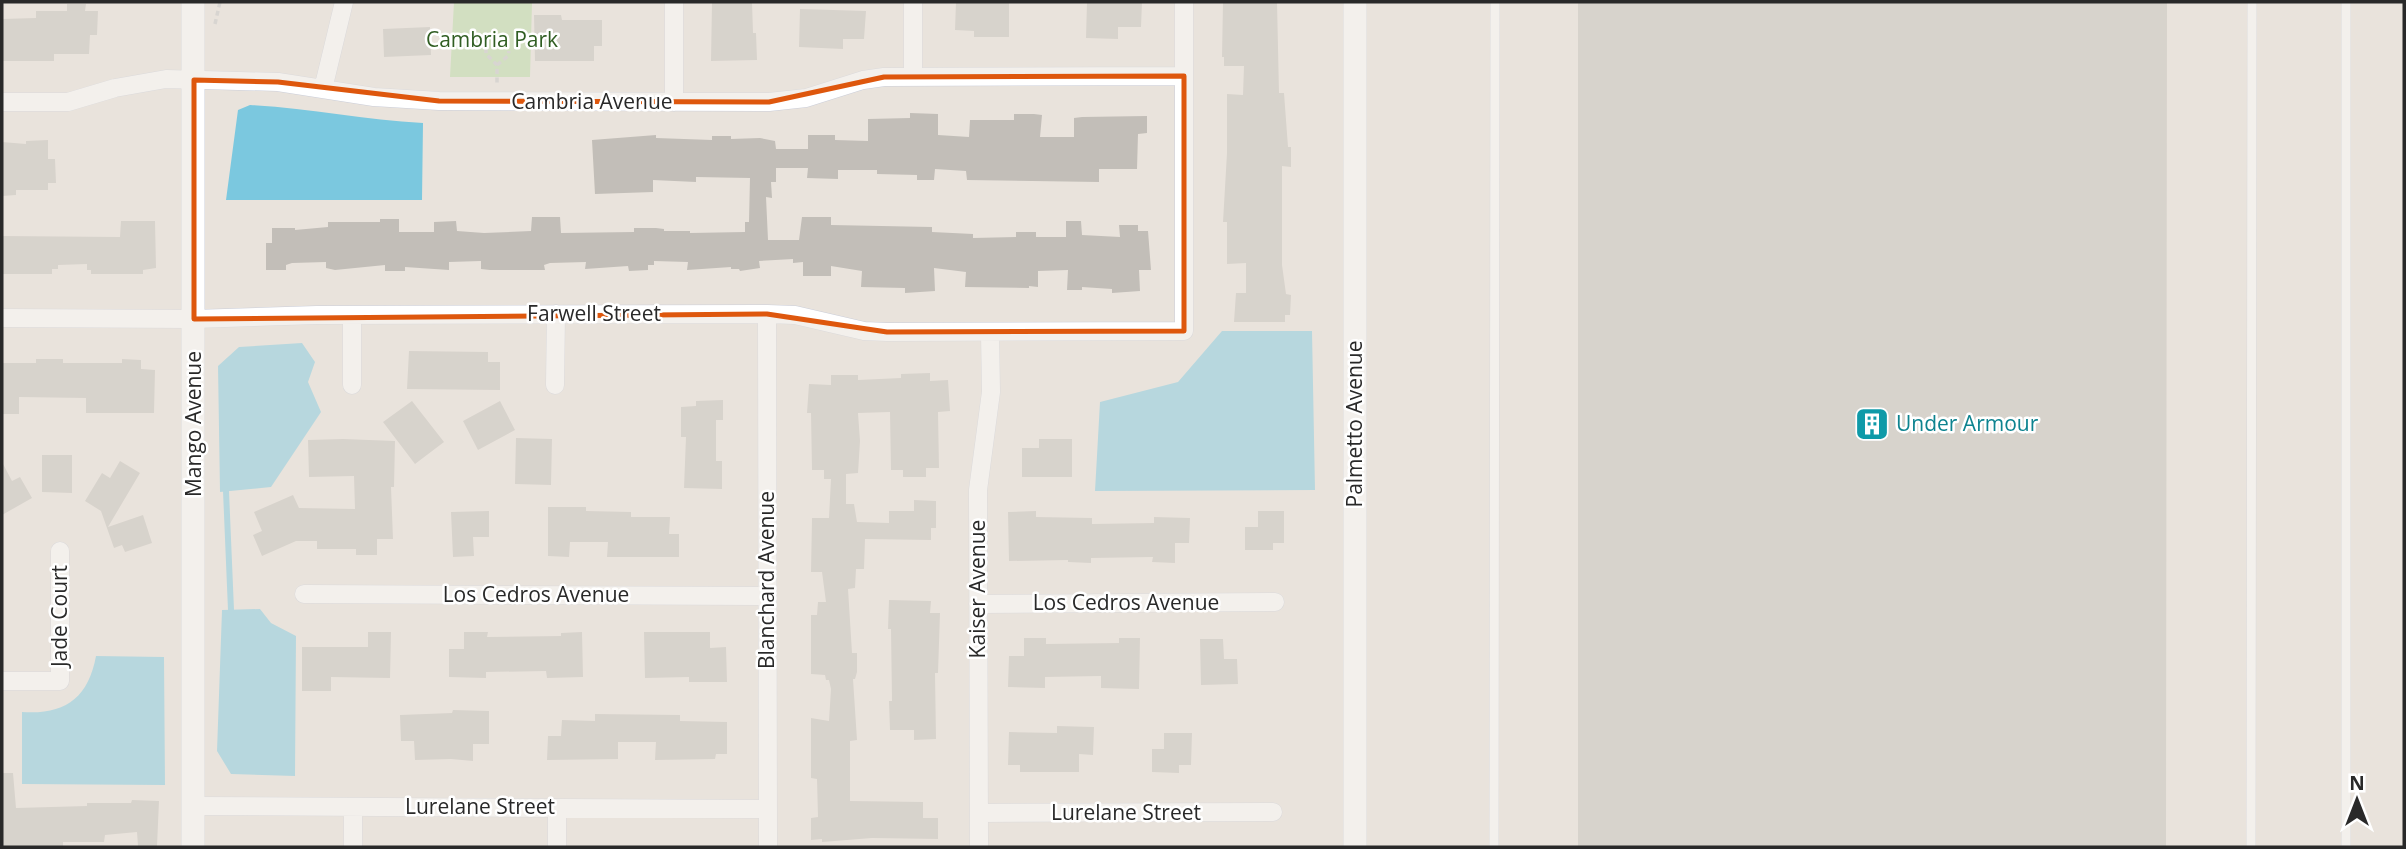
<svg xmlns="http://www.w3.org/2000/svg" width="2406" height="849" font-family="'Open Sans',sans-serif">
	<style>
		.green { fill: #b5da9f }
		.water { fill: #7bc8df }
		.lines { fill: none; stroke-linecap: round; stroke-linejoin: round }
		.stream { stroke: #7bc8df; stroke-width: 6 }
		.building { fill: #c2beb8 }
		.service-casing { stroke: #cbced9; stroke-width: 10 }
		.minor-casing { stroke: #cbced9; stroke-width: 19 }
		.tertiary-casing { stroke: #cbced9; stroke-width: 24 }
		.path { stroke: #c3c3c3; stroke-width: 3.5; stroke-dasharray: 5 3.5; stroke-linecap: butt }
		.service { stroke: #fff; stroke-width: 9 }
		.minor { stroke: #fff; stroke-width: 18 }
		.tertiary { stroke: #fff; stroke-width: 23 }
		.marked { fill: none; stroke: #de570d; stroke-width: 5; stroke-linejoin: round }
		.labels { text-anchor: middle; stroke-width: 5; stroke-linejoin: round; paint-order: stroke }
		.park-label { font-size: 21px; fill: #305d22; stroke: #fff }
		.street-label { font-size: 21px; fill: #292929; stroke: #fff }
		.culture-label { font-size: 21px; fill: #0d838f; stroke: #fff; text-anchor: start }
	</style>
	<rect width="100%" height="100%" fill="#e9e3dc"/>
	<path class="green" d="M454,2H570L532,3L530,77H450Z"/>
	<path class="water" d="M250,105C308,108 365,120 423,123L422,200H226L238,110Z
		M1222,331H1312L1315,490L1095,491L1100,402L1178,382Z
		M302,343L315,362L308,382L321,412L271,487L220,492L218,366L239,347Z
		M260,609L271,623L296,636L295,776L231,774L217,751L222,610Z
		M96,656L164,657L165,785L22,784V712C64,715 88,699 96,656Z"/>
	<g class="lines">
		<path class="stream" d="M226,491L231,610"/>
	</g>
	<path class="building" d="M712,2H752L753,33H756L757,60L711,61Z
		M956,2H1009V37H974V31L955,30Z
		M1087,2H1142L1141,27H1118V39L1086,38Z
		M1223,2H1277L1279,93H1284L1288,147H1291V167L1282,166V265L1286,294L1291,295L1290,315H1285V322H1234L1236,293H1246V263L1227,264V222H1223L1227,153V94L1243,95L1244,66H1224V57H1222Z
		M1578,2H2167L2166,847H1578Z
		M67,4H86L85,11H98L97,35H90L89,54H54V61H2V19L36,18V11H67Z
		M800,9L866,11L864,39H843V49L799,47Z
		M534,15H561L562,20H602V46H594V61H535Z
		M430,27L431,55L384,57L383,29Z
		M910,113L938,114V135L969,137L970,120H1014V114H1034L1042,115L1040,137H1074V118L1082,117L1147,116V133L1138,134L1137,169H1099V182L967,180L966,171L935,169L934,180H917V175L877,174V170H838V179L807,178L808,168H776V182H771L772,198L766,197L768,240H799L802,217H831V225L932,227V232L973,234V238L1016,237V232H1036V237H1066V221H1081L1082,235L1120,237L1119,225H1138V231H1148L1151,270H1139L1140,291L1112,293V289L1082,287V290H1067L1068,270L1038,271V287L1029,286V288L965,287L966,272L934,268L935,291L905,293V288L861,287L862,271L831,266V276H803V262L793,263V259L759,261L760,268L740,271L739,269H731V267L687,270L688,262L654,261V265H648V270L629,271L628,266L585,269L586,262L550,263L544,265L545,270H490L481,269V261L449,262V270L405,267V271H385V265L335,270L326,268V262L292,263L286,265V270H266V243H272V228H295V230L328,227V222H380V219H399V232H434V222L456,221L457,231L484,233L531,231L532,217H560L561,233L634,232V228H656L664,229V231H690V233L745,232V222H749L750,178L696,177V182L653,180V192L595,194L592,140L656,135V138L712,140V136H731V139L760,138L775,141L776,149H808V135H835V140L868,141V119L910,118Z
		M48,140V159H55L56,183H48V190H16V195L2,196V142L26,144V141Z
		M121,221H155L156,268L143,270V274H91V270H87V264L58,265V269H52V274H2V236L120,237Z
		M409,351L488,352V362H500V390L407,389Z
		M36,359H63V363H122V359L141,360V369L155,370L154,413H86V398L19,397V414H2V363H36Z
		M930,373V381L948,380L950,411L938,412L939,468H926V477H903V470H891L890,412L858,413L860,441L858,473L846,474V504H854L857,522L889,523V511H914V500L936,501V528H931V540L865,539L864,569H856L855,588L848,589L852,653H857V672L855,679H853L857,740L850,741V801L923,802V818H938V839L872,838L822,842V839L811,840V818L818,817L817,779L811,778V718L829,721L831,689L829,680H826L825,675L811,674V615H817L818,602H826L822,572H811L812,518H829L831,479H824V470H812L811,413H807L809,384L831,385V375H858V380L901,378V374Z
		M723,400V420H716V461H722V489L684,488L686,437H681V407L696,406V401Z
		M412,401L444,442L415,464L383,422Z
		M500,401L515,430L478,450L463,421Z
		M516,438L552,439L551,485L515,484Z
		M343,439L395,441L394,487H391L393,539H377V555H356V549H317V541H296L262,556L253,535L262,531L254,512L293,495L299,508L355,509L354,476L309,477L308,440Z
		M1039,439H1072V477H1022V448H1039Z
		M42,455H72V493L42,492Z
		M120,461L140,473L108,527L143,515L152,543L125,552L122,545L114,548L101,511L85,501L102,473L110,478Z
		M2,462L12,481L20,477L32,498L2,515Z
		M548,507H586V511L631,512V517H670L669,534H679V557H607L608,542H570L569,557L548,556Z
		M489,511V537H473L474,556L453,557L451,512Z
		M1036,511V517L1092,518V524L1154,523V517L1190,518L1189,543H1175V563L1152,562L1153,557L1091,558V563L1068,562V560L1009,561L1008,512Z
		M1258,511H1284V543H1273V550H1245V527H1258Z
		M889,600L931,601L930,613H940L938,673H935L936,739L914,740V730H890L889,701H892L891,629H888Z
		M368,632H391L390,678L331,677V691H302V647H368Z
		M464,632H488L487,637L561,636V633L582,632L583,677L547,678L546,671L486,672V678L449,677V649H464Z
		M644,632H710V648L726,647L727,682H689V677L645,678Z
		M1024,638H1046V644L1119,643V638H1140L1139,689L1101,688V676L1045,677V688L1008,687L1009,656H1024Z
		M1200,639H1223L1224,659H1237L1238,684L1201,685Z
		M453,710L489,711V744H473V761L451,759L415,760L414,741H401L400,715L452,713Z
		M595,714L680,715V721L727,722V754H716L715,759L655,760L656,742H618V759L547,760L548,736H561L562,720L595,721Z
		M1057,726L1094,727L1093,755L1079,754V772H1020V765H1008L1009,732L1057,733Z
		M1164,733H1192L1191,765H1179V773L1152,772V749H1164Z
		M2,773H13L16,808L87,806V803H131L132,800L159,801L157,846H138L137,832L105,835L104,842H63V847H2Z"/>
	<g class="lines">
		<g class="service-casing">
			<path id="service" d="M2346,2V847
				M1494,847L1495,2
				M2251,847L2252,2"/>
		</g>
		<g class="minor-casing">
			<path id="minor" d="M913,77V2
				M323,89L344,2
				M2,102H68L115,88L166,79L278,82L374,97L439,101L769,102L806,98L863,80L884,77L1184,76
				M674,102V2
				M767,314L768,847
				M352,315V385
				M2,318L194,319L317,315L767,314L795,315L864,331L887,332L1184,331V2
				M555,385L556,314
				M304,594L767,596
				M978,604L1275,602
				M2,681H60V551
				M194,806L767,809
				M353,807V847
				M557,808V847
				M979,813L1273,812
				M979,847L978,490L991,392L990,332"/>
		</g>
		<g class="tertiary-casing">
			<path id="tertiary" d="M193,2V847
				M1355,2V847"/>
		</g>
		<path class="path" d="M215,24L220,2
			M486,48V54L497,65V83
			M497,65L508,56L509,51"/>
		<use href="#service" class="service"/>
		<use href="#minor" class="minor"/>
		<use href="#tertiary" class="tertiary"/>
	</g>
	<path d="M0 0H2406V849H0ZM1184,76V331L887,332L767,314L194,319V80L278,82L439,101L769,102L884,77Z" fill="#e9e3dc" fill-opacity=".55" fill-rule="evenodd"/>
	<path class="marked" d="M1184,76V331L887,332L767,314L194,319V80L278,82L439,101L769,102L884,77Z"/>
	<defs>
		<g id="building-square" transform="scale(1.75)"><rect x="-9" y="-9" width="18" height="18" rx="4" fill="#0f9aa8" stroke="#fff"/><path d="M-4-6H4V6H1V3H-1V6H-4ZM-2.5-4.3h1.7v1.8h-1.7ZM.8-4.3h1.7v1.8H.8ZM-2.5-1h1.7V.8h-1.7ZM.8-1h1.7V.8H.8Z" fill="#fff"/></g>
	</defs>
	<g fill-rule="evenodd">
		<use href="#building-square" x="1872" y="424"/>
	</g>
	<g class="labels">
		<g class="park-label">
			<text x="492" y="47">Cambria Park</text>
		</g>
		<g class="street-label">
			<text x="592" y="109">Cambria Avenue</text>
			<text x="594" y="321">Farwell Street</text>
			<text transform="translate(194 424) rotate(-90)" y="7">Mango Avenue</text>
			<text transform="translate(1355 424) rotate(-90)" y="7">Palmetto Avenue</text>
			<text transform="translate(767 580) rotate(-90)" y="7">Blanchard Avenue</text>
			<text transform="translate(978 589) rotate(-90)" y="7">Kaiser Avenue</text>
			<text x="536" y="602">Los Cedros Avenue</text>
			<text x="1126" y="610">Los Cedros Avenue</text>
			<text transform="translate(60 616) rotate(-90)" y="7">Jade Court</text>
			<text x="480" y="814">Lurelane Street</text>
			<text x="1126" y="820">Lurelane Street</text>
		</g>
		<g class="culture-label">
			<text x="1896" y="431">Under Armour</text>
		</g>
	</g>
	<rect width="2406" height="849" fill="none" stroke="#292929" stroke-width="7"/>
	<g transform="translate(2357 800)" stroke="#ffffff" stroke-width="5" paint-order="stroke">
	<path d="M0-5L12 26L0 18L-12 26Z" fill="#292929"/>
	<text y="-10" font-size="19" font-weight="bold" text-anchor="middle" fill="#292929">N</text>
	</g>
</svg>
